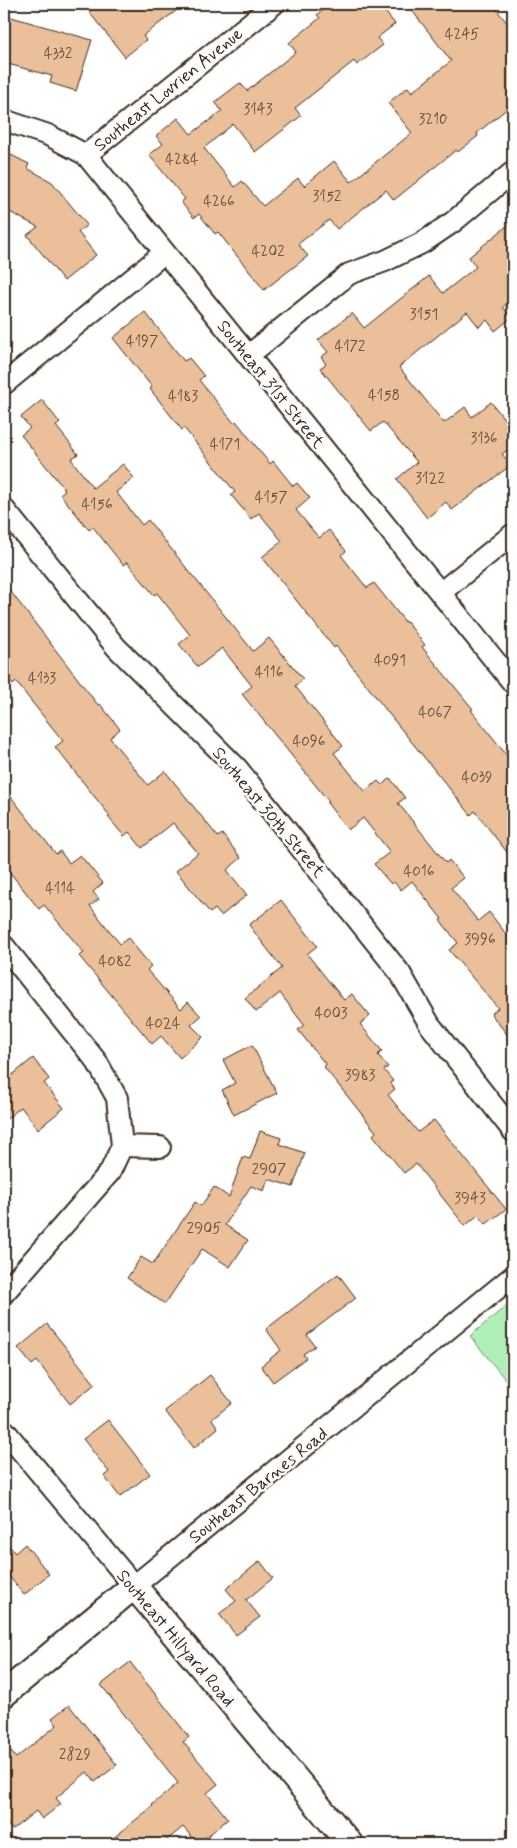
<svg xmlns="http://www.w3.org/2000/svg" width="517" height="1848" font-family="Mynerve,sans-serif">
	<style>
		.green { fill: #b0f0b8; stroke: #768d6b }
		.building { fill: #eabf9a; stroke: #3b2a1e }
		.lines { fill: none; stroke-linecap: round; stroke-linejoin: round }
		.minor-casing { stroke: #3b2a1e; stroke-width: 24 }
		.tertiary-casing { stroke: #3b2a1e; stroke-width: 29 }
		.minor { stroke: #fff; stroke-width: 20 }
		.tertiary { stroke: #fff; stroke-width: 25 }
		.labels { text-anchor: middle; stroke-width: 5; stroke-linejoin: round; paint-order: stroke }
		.number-label { font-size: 15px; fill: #674f3d }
		.street-label { font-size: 18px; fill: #3b2a1e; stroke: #fff }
	</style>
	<rect width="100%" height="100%" fill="#fff"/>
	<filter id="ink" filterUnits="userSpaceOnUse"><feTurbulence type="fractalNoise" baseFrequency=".02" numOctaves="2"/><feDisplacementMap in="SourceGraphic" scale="10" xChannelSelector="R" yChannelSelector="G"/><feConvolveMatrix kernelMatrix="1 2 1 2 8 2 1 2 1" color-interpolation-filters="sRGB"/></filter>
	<g filter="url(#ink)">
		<path class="green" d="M513,1300V1389L470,1336Z"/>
		<path class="building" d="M100,4H185L143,36L146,40L125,57L89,12Z
			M331,4H379L395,24L377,38L383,45L357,65L354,61L295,108L301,116L255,152L233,124L204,148L235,187L242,181L263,206L298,178L304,186L334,161L351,182L412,133L388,103L408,87L412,92L451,61L407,4H492L513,30V104L477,133L478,136L458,152L456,150L394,200L386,190L337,229L329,220L298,244L308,256L264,290L218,232L215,234L199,214L194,218L181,202L185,199L149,155L163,144L156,136L178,118L191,134L222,111L215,102L240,83L247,91L296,52L289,43L320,18L317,15Z
			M4,15L92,40L76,91L50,83L52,76L4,63Z
			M11,155L29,164L27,168L52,182L87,225L78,232L96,255L64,281L27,235L38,227L4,209V169Z
			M513,221V299L503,307L511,318L495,331L487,320L479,327L467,312L399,367L444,423L465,407L472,417L491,402L513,430V446L502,454L511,465L452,510L446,502L427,518L397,479L417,462L383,422L371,431L320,368L326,364L321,357L328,352L318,340L352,313L364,328L429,276L443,293L476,267L469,257Z
			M145,312L184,361L189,358L204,376L199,380L234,423L236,421L270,464L273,461L293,486L297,483L310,498L296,510L319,538L329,530L346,551L341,555L367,588L374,583L406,623L407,622L425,645L422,647L473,709L471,710L513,763V860L475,811L471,815L393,719L336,646L334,648L262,557L282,541L259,513L251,519L231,495L235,492L184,428L182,430L150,389L152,387L113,338Z
			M42,400L60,423L56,426L78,454L71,459L93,488L123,464L134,478L116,492L142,525L148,520L253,651L269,638L303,679L295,686L343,746L334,753L365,791L378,781L382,785L390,778L405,798L398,803L446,863L449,860L464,878L451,888L478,921L489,912L513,943V1042L491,1014L498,1008L449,950L458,943L440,920L442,919L412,881L401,890L394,882L391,884L374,864L390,852L363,818L348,830L327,803L329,802L242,694L252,686L222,648L198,667L179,644L190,635L157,593L154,595L127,562L123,565L93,527L89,530L60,494L65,490L21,435L30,428L21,417Z
			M4,583L98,705L100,704L120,729L110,738L148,785L165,771L218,837L222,834L241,858L227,870L247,895L221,916L215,909L210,913L176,871L198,853L173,823L142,848L129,832L124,836L108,817L110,816L55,747L63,741L16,682L13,685L4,673Z
			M4,788L56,854L60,851L69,863L80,855L103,883L93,892L99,899L90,906L120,944L128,938L151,966L147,970L181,1009L188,1002L201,1016L191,1025L203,1037L180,1058L161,1036L152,1044L79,956L84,953L44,905L39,909L4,865Z
			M281,900L317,946L307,954L344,1000L352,994L370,1016L360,1024L382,1051L378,1055L388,1067L384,1070L393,1081L390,1083L395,1089L388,1095L418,1132L434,1120L506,1209L486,1224L478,1215L465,1226L416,1164L404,1173L373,1135L376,1132L324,1067L326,1065L298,1030L304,1025L280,993L256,1012L245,998L282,968L249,925Z
			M252,1045L277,1093L234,1115L222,1090L235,1083L223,1060Z
			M33,1058L49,1079L44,1083L64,1108L38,1129L21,1107L4,1121V1082Z
			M260,1131L281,1138L279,1144L305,1153L293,1187L268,1179L264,1191L251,1186L225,1225L248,1240L230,1267L202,1249L165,1304L127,1278L141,1257L153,1264L195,1202L201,1206L214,1187L229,1197L243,1157L250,1159Z
			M338,1274L356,1298L307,1335L315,1346L303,1354L306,1358L273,1382L261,1366L281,1350L266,1329Z
			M47,1324L95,1384L70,1404L37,1361L32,1365L18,1348Z
			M210,1375L232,1403L212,1419L218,1428L194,1448L165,1411Z
			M108,1420L150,1474L120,1497L104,1476L109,1472L83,1439Z
			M4,1539L15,1553L25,1544L49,1574L24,1595L4,1570Z
			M260,1561L273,1578L246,1600L260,1617L236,1635L219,1614L236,1601L226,1589Z
			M130,1662L189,1737L183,1742L218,1784L207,1793L228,1819L198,1844L183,1827L162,1844H106L153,1806L152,1805L178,1783L101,1685Z
			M69,1705L117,1765L95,1782L87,1772L56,1798L61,1804L42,1819L36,1811L12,1830L4,1819V1743L16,1758L57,1725L52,1718Z"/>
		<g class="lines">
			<g class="minor-casing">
				<path id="minor" d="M4,120L48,135L86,155L513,683
					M86,155L274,4
					M249,355L349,274L385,261L422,243L453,222L513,172
					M4,384L164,253
					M4,509L116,647L237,768L400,973L430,1025L513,1131
					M440,593L513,534
					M4,946L97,1062L117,1098L122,1146
					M122,1146L160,1147
					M4,1293L110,1172L122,1146
					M4,1430L134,1586L513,1276"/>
			</g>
			<g class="tertiary-casing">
				<path id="tertiary" d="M4,1694L134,1586L350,1844"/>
			</g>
			<use href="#minor" class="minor"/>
			<use href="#tertiary" class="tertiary"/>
		</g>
	</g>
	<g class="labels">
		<g class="number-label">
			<text x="462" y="39">4245</text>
			<text x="58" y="58">4332</text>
			<text x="258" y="114">3143</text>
			<text x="433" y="124">3210</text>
			<text x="182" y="164">4284</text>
			<text x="327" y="201">3152</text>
			<text x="219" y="206">4266</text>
			<text x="268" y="256">4202</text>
			<text x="424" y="319">3151</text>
			<text x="142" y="346">4197</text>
			<text x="350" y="351">4172</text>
			<text x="384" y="400">4158</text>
			<text x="183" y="401">4183</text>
			<text x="484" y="443">3136</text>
			<text x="225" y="449">4171</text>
			<text x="430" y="483">3122</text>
			<text x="271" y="502">4157</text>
			<text x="97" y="509">4156</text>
			<text x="390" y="665">4091</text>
			<text x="269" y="677">4116</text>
			<text x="42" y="683">4133</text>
			<text x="435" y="717">4067</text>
			<text x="309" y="746">4096</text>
			<text x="477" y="782">4039</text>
			<text x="419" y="876">4016</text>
			<text x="60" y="893">4114</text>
			<text x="480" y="944">3996</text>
			<text x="115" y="966">4082</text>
			<text x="331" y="1018">4003</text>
			<text x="163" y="1028">4024</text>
			<text x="360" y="1080">3983</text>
			<text x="269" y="1174">2907</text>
			<text x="470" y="1203">3943</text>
			<text x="204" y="1233">2905</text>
			<text x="75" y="1759">2829</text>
		</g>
		<g class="street-label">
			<text transform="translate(168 89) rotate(-39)" y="6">Southeast Lovrien Avenue</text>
			<text transform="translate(271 384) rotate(51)" y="6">Southeast 31st Street</text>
			<text transform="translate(269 812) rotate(50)" y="6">Southeast 30th Street</text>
			<text transform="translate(258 1485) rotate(-39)" y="6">Southeast Barnes Road</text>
			<text transform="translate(176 1638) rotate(50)" y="6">Southeast Hillyard Road</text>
		</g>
	</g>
	<rect width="517" height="1848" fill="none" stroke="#fff" stroke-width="20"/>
	<rect x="10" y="10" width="497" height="1828" fill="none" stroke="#3b2a1e" stroke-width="2" filter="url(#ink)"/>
</svg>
